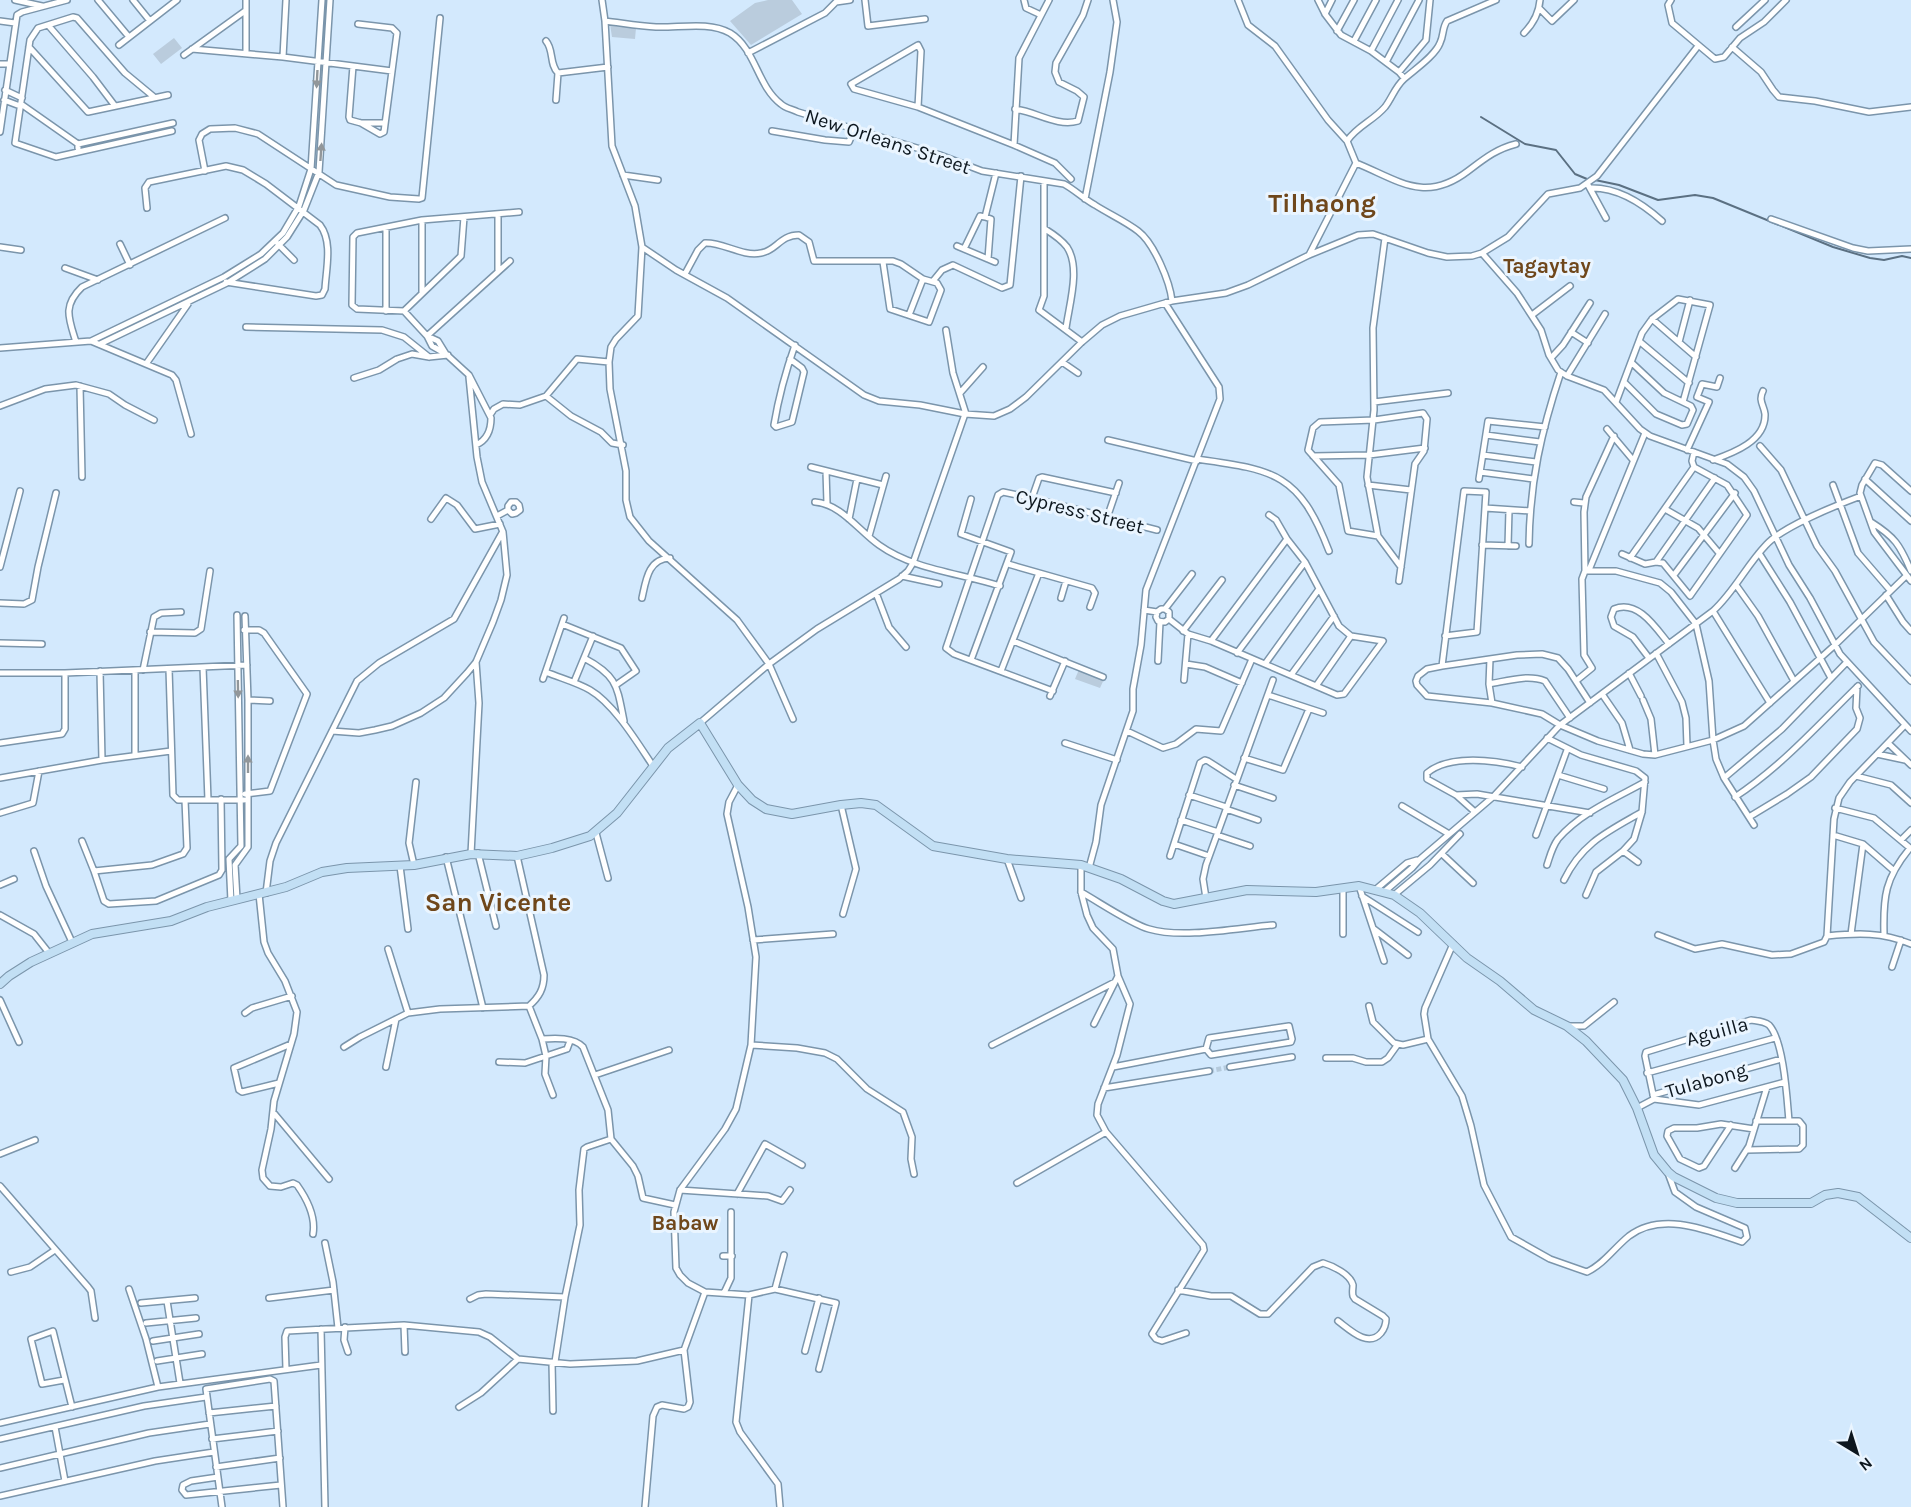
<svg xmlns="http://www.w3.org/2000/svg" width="1911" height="1507" font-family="Karla,sans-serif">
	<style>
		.green { fill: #baccdd }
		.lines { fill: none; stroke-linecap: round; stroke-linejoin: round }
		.stream { stroke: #5b7082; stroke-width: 2 }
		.street-tunnel { stroke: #b5cadc; stroke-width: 5; stroke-dasharray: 5 2.5; stroke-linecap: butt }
		.street-casing { stroke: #7b95ab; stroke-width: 8 }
		.secondary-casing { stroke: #7b95ab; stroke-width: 10 }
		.street { stroke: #fff; stroke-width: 5 }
		.secondary { stroke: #c2dff4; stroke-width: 8 }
		.oneway { fill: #92979a }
		.labels { text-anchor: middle; stroke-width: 6; stroke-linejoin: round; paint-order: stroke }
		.street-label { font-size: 20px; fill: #0d171f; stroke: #eaf5ff }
		.neighbourhood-label { font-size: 21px; font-weight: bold; fill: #6f471b; stroke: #eaf5ff }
		.district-label { font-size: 26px; font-weight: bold; fill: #6f471b; stroke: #eaf5ff }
	</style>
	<rect width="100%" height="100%" fill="#d3e9fd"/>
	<path class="green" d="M768,0H792L802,14L751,45L730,21L755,3Z
		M610,24L636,28L635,39L612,37Z
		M174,38L182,48L161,64L153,54Z
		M1080,667L1105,677L1100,688L1075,679Z"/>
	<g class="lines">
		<path class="stream" d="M1481,117L1525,144L1556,150L1575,174L1587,179
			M1595,180L1619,185L1658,200L1695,195L1713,198L1833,247L1870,258L1884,260L1902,256L1911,258"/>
		<path class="street-tunnel" d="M1209,1071L1230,1067"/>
		<g class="street-casing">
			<path id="street" d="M15,0L42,6
				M98,0L129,37
				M133,0L150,21
				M602,0L605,21C622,23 639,26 656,27C679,28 709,21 730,33C756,49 757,86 781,104C785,108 792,109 798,112L940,155L982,171L1064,184C1075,190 1084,199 1095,205C1109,214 1125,221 1138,231C1154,243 1170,282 1172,301
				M865,0L868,26L925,19
				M1024,0L1026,8L1041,15
				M1238,0L1248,25L1275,46L1328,120L1347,141L1356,163C1398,180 1425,204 1468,171C1484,159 1496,149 1516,144
				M1318,0L1325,14L1341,35L1371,51L1399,72L1404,78
				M1671,0L1668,5L1672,23L1715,59L1724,57L1740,38L1764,22L1786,0
				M1539,8L1552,21L1574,0
				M1325,14L1332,0
				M0,21L15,23
				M605,21L612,146L635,206L642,247L638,316L616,339L611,347L609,362L610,389L626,471V500L630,517L649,541L737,620L769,664L793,719
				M358,24L392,28L397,33L384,132L380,134L361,123
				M48,25L93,77L115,106
				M1736,27L1765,0
				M1337,31L1354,0
				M1524,33C1533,24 1539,12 1540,0
				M546,41C554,50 549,64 558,73
				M1354,41L1376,0
				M119,45L177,0
				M29,47L88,112L168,95
				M1732,47L1761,72L1773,90L1779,97L1815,101L1869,112L1911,107
				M192,49L283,57L392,71
				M1371,51L1398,0
				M246,53V0
				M748,53L825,13L836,2L850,0
				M184,55L245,11
				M283,57L286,0
				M1386,62L1419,0
				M0,64H9
				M353,66L349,117L350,120L361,123H385
				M1399,72L1426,40L1430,0
				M5,90L22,98
				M154,97L125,73L77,18L73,17L38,28L30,40L15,143L56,157L172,131
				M4,100L20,106
				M556,100L558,73L608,67
				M21,104L78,144V148
				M918,107L921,51L918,45L851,84L854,89L918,107L1014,145L1055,163L1071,179
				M1015,109C1037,112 1057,127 1078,121L1084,97L1077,91L1059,82L1055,72L1056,63L1083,15L1088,0
				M772,131L825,140L849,142L854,130
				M0,132L17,15L22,12L67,0
				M1347,141C1357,126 1373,121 1385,107C1392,98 1395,87 1404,79C1414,70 1435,56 1440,43C1444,35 1442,28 1447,21L1496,0
				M78,144L173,123
				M1014,145L1019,58L1049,0
				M205,171L199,140L202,134L210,129L235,128L258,134L336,185L390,197L419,199L422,198L440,18
				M623,175L658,180
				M1044,181V296L1039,310L1082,342
				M1588,185L1606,218
				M1590,188C1618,187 1642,203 1662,221
				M1085,199L1110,72L1117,22L1113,0
				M147,208L145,188L149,182L226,166L243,170L266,184L320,225C333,242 326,269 325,289L322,295L316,296L226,282
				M985,217L991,219L988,259
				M1771,219L1853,248L1868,251L1911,249
				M386,228V311
				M1045,229C1053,234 1061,239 1067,247C1081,268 1069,305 1066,328
				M1385,238L1373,328L1374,410L1367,477L1378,536L1401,567
				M120,244L130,265
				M278,244L294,260
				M957,246L995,262
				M0,247L21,250
				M642,247L676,270L727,298L864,395L879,401L920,405L965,414L994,416L1010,409L1026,397L1082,342L1102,325L1120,316L1172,301L1226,293L1248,285L1309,255L1358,235L1373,234L1428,253L1447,257L1472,256L1482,253L1508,237L1548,194L1580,188L1597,176L1698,46
				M964,249L980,216L985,217L996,173
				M1482,253L1517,293L1541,330L1549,355L1558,370L1567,376L1604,390L1640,429L1650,436L1727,464L1744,477L1754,491L1789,565L1810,598L1840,654L1911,731
				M1309,255L1356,163
				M65,268L98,280
				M498,270V214
				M685,274L698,250L705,243C723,242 742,257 761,253C776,251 780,235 799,235L809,242L814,261H893L901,264L923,279L937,283L941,290L929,322L890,309L883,262
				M933,281L942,270L953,265L1002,288L1010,285L1021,176
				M422,292V220
				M404,311L461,256L464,217
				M909,315L923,279
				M1532,315L1570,286
				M1652,319L1696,357
				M246,327L382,330L404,337L429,357
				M946,330L953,373L966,414
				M1571,332L1588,343
				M427,336L510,261
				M427,336L438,341L446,354
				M91,341L224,277L261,254L283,233L299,206L311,169L322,0
				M1639,341L1689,383
				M76,342C69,319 62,306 82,287L225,218
				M1679,342L1690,300
				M100,344L227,283L265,259L287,237L304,210L319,172L330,0
				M0,348L91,341L172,375L176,380L191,434
				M1551,358L1563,345L1590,303
				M790,359L802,368L804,372L792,422L776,427L774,425C779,395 785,373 795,345
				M1062,362L1078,373
				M146,364L188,304
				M1567,376L1605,314
				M354,378L379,370L397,359L412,354L429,357L448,355
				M1624,382L1656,414L1682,425L1687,424L1693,410L1691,406L1664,393L1632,363
				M80,386L82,477
				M960,393L983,367
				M546,396L571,416L601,432L612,443L623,445
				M1374,402L1448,393
				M1616,402L1642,333L1652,319L1678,299L1710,305L1683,402
				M0,406L45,389L76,385L109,394L125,405L154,420
				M490,415L494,409L503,404L520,405L546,396L577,359L609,362
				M1607,429L1633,460
				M1486,435L1540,442
				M1108,440L1197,461
				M476,445C487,440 491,430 491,418L469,375L446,354L432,346L427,336L404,311L357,309L352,305L353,237L357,233L422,220L519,212
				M1760,446L1781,470L1817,546L1835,571L1874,642L1911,681
				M1687,450L1709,402L1697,397L1702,384L1717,387L1720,378
				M1483,455L1536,462
				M1313,456L1369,455L1425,448
				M1197,459C1275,470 1299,473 1329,551
				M1713,460C1733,453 1766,441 1765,414C1764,405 1758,401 1763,391
				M811,467L883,485
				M826,471L827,503
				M1480,472L1533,479
				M1479,479L1488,421L1545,427
				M1865,479L1911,521
				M1368,485L1411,490
				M1833,485L1858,553L1890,590
				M1911,491L1882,465L1875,463L1862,485L1860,493L1874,532L1911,581
				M1032,498L1039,478L1042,477L1116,493
				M971,499L961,534L1011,552L971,660
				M815,502C841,504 859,531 879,545C914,570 960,573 1000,586
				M1574,502L1584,503
				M1485,508L1530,511
				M1665,509L1698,528L1719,553
				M497,516L508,510L512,514L516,513L520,510L519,505L516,502H511L508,506V510
				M1107,518L1119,483
				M431,519L446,498L457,505L475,529L500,524
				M849,519L857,479
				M1871,522C1895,537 1900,545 1911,571
				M869,536L886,476
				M1378,536L1348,531L1339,485L1308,450L1313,428L1320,422L1374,420L1423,413L1427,419L1424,451L1415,464L1399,581
				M1529,544C1530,481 1541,432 1561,372
				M1482,545L1516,546
				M1508,546L1509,510
				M1759,553L1790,602L1831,678
				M1622,554L1645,564L1656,562L1663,563L1690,596L1747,515L1727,485L1694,467L1692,461L1694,452
				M1630,558L1694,467
				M1656,562L1715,478
				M1008,564L1092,588L1095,593L1090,607
				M0,567L20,491
				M1589,570L1645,433
				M1585,571H1616L1660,583L1671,592L1696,624L1709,681L1713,740L1716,759L1724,778L1754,825
				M1674,575L1735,493
				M902,576L939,584
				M1736,585L1758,616L1794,681
				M876,593L889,627L906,647
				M1886,595L1903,622L1911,631
				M642,598C646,580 648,559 670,558
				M1061,598L1066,581
				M0,603L24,604L32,600L38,567L56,493
				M1165,609L1192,574
				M1144,610L1157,612L1161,609H1165L1169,612V619L1165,622L1158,621L1156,617L1157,612
				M1713,611L1770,703
				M1169,619L1188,634L1211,641L1337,695L1344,694L1383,641L1351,636L1339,626L1305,562L1287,539L1276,520L1269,515
				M562,624L621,648L636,671L616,685
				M244,630H259L264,633L307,694L270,791L245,794
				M1183,631L1222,580
				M150,632L195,633L201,629L210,571
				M1013,641L1103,677
				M1211,641L1287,539
				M0,643L42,644
				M1237,653L1305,562
				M1656,653L1682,702L1686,718L1687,746
				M584,658C618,676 617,687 624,721
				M1649,658L1633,637L1614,626L1611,617L1614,609C1638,599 1656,628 1669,644
				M1490,659L1489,684L1492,703
				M1158,661L1160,622
				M1186,664L1205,667L1242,683
				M1265,664L1319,589
				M1442,666L1464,491L1486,492L1477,632L1445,636
				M203,667L208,800
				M169,669L173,795L178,800H244
				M143,670L154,617L161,613L181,612
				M100,671L102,760
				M1001,671L1039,573
				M546,672C560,678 576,682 590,690C614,704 637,742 653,766
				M0,673H65L247,665
				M1629,673L1641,696
				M1291,675L1334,616
				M543,679L564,618
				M1184,680L1188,634
				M1576,681L1592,668L1584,655L1582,579L1585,571L1584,512L1586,497L1614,436
				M574,682L593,636
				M1489,684C1507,681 1528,674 1545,681L1570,718
				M1316,686L1351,636
				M1053,691L954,654L946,648L998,495L1003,492L1032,498L1157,530
				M1602,694L1622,723L1630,750
				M1268,695L1323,713
				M1050,696L1065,661
				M248,700L270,701
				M1643,700L1651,719L1655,755
				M1590,703L1568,669L1558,658L1542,654L1517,655L1442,666L1427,669L1418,676L1416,681L1417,685L1427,696L1492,703L1542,714L1560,725L1598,741L1643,754L1655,755L1713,740L1744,726L1835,645L1906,576
				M700,723L769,664L817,629L899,579L908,571L913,563L965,414
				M332,731L359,733L375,730L392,726L421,713L444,698L467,673L476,662L493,622L501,600L507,575L503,532L482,482L477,457L469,377
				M1127,731L1163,748L1176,744L1196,729L1221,731L1252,659
				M1547,738L1581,755L1636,771L1645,778L1642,812L1634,839L1623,851L1596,872L1586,895
				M0,743L62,734L65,729V673
				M1065,743L1117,760
				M1888,743L1911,765
				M1877,754L1905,760
				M135,755V670
				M1244,758L1283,770L1309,709
				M1558,775L1604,789
				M1856,776L1891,785L1911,803
				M0,778L102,760L171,751
				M1724,778L1782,729L1846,663
				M738,785L729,802L727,814L748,907L756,957L751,1045L736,1109L725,1129L680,1190L674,1212L676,1268L680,1275L688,1283L705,1292L749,1295L775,1289L836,1303L819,1369
				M1234,785L1273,798
				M1189,795L1226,807
				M1456,795L1477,794L1590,813
				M1735,797C1783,765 1817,726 1858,686
				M841,805L856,869L843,914
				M1402,806L1449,834
				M1835,808L1874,818L1910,848C1885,878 1883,897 1884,934
				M1226,809L1258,820
				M1475,812L1456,795L1427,779V773C1450,754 1495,760 1522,767
				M0,813L33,803L39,771
				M1749,817L1787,794L1811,777L1857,729L1860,718L1856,708L1857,687
				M1181,820L1218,832
				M596,833L608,878
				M1217,835L1250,846
				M1536,835L1567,750
				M1833,835L1863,844L1893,870
				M1901,840L1911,830
				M82,841L94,871L152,865L183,854L187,848L185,800
				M1174,844L1209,856
				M34,851L46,886L72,942
				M1623,851L1638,862
				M478,853L496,926
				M471,854L479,703L476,662
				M1442,854L1473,883
				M1170,856L1200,763L1205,760L1208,761L1236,779
				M446,857L483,1008
				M1007,859L1021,898
				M414,865L409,843L416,782
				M1081,865V892L1087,915L1093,928L1113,949L1118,976L1130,1004L1117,1055L1098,1104L1097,1115L1106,1132L1203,1245L1204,1250L1152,1334L1156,1339L1162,1341L1186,1333
				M1547,865C1550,856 1552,847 1558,839C1580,813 1616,798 1645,782
				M400,866L408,929
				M1089,868L1096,842L1101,805L1133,711V689L1141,645L1146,590L1220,399L1219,387L1165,303
				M94,871L104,901L109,904L156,901L219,875L222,870L221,799
				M1564,880C1582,843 1607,832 1642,812
				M0,885L14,879
				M1359,886L1384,961
				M1343,888V934
				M1375,890L1407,863L1417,860
				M1081,892C1099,902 1131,924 1149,929C1182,939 1238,928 1273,925
				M1384,892L1412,868L1419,860L1494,796L1560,725L1713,611C1734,592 1746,566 1766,545C1782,527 1837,505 1861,496
				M266,893L270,861L276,843L357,681L379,663L454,619L502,533
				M259,894L264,942L268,953L285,981L297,1012L294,1034L274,1101L271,1129L262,1170L263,1178L270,1186L281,1187L293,1183L297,1185C307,1199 316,1216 313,1234
				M1394,895L1430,865L1460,834
				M1362,896L1418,932
				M1206,898L1203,879L1206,865L1273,680
				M237,899L235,865L248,847V700L245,616
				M231,901L229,859L241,846L237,615
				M0,915L34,934L49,953
				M1374,929L1408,955
				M1851,934L1863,844
				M1658,935L1695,949L1722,944L1772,955L1791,954L1824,942L1827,936L1834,819L1839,798L1850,782L1905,725
				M1827,936C1858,933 1882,932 1911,944
				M753,940L833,934
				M1453,944L1425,1008L1424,1014L1428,1039L1462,1096L1471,1126L1484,1185L1511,1237L1550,1259L1587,1272C1605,1263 1613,1249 1629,1236C1662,1211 1707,1230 1742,1242L1747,1237L1745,1228L1696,1207L1675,1192L1668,1173
				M388,949L408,1013
				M1892,967L1901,940
				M0,1000L19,1042
				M529,1006L542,1039L546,1056L545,1074L553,1095
				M1369,1006L1373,1022L1394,1043L1403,1045L1428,1039
				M245,1013L252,1008L292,996
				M1094,1024L1115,982
				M1289,1026L1292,1039L1291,1042L1211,1055L1206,1049L1209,1038Z
				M1567,1026H1584L1614,1002
				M542,1039C555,1038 574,1037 583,1047L608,1110L611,1139L587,1147L584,1149L579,1190L580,1225L565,1297L555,1362
				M751,1045L797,1048L825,1053L837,1059L867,1089L903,1112L912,1137L911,1159L914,1174
				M992,1045L1115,982L1118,976
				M344,1047L360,1037L408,1013L440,1009L529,1006C539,997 544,989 544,975L517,856
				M1326,1058H1353L1366,1062H1382L1388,1058L1398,1044
				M499,1062L525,1063L567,1049L570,1041
				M386,1067L396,1019
				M1113,1067L1206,1049
				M1230,1067L1292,1057
				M1647,1073L1775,1038
				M595,1075L669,1050
				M279,1083L242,1092L239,1090L234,1068L291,1044
				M1104,1088L1209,1071
				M1653,1095L1781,1059
				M1654,1099L1645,1056L1646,1052L1751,1020C1758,1021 1764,1021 1769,1025C1784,1041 1787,1099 1789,1121
				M1654,1099L1699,1105L1785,1082
				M1637,1108L1654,1099
				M273,1112L329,1179
				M1731,1125L1704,1166L1699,1168L1680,1159L1667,1136L1668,1131L1674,1128H1697L1721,1124L1754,1129
				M611,1139L633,1166L638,1176L643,1198L675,1205
				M1747,1150L1799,1149L1803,1145V1126L1799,1121H1756
				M0,1154L35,1140
				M1735,1168L1749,1146L1767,1087
				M1017,1183L1106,1132
				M0,1186L88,1287L91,1291L95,1318
				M680,1190L768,1196L782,1201L790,1190
				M737,1194L765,1144L802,1165
				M325,1243L333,1282L338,1328
				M723,1256H732
				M11,1272L30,1267L55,1250
				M129,1289L146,1339L158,1387
				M775,1289L784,1255
				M1178,1290L1211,1296H1231L1260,1314H1268L1313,1267L1323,1263C1333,1266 1350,1274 1353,1285C1353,1289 1352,1292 1353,1296L1355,1299L1383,1316L1386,1319C1386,1325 1385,1328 1381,1333C1368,1348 1350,1330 1338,1321
				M724,1293L731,1278V1212
				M749,1295L736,1422L740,1432L778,1484L780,1507
				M269,1298L334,1290
				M470,1299L478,1295L486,1294L565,1297
				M167,1301L180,1383
				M141,1303L195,1298
				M146,1323L196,1318
				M404,1325L405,1352
				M345,1327L344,1340L348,1352
				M321,1329L325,1507
				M153,1341L199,1334
				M805,1351L819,1298
				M157,1361L202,1354
				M552,1362L553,1411
				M286,1369L285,1337L287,1331L404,1325L479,1332L490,1337L518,1359
				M64,1380L42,1384L31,1339L53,1331L72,1407
				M459,1407L481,1393L518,1359L570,1364L637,1361L684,1350
				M209,1413L276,1406
				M0,1423L158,1387L321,1365
				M55,1427L65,1481
				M0,1439L144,1406L206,1397
				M212,1439L278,1431
				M216,1467L280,1458
				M0,1468L149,1433L210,1424
				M218,1477L191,1481L183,1485L182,1490L186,1495L281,1485
				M0,1496L155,1461L214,1452
				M222,1507L206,1389L270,1379L274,1381L283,1507
				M645,1507L653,1416L657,1407L662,1405L684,1409L688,1407L690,1402L684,1350L705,1292"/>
		</g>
		<g class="secondary-casing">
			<path id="secondary" d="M0,984L9,976L31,962L92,934L171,921L207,907L286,887L322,872L347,868L414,865L471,854L517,856L552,848L590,836L617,813L668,748L700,723L738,785L752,800L766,809L792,814L841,805L861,803L876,805L933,846L1007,859L1081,865L1121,879L1163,901L1174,904L1247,890L1316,892L1359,886L1394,895L1420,913L1467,958L1500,981L1534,1010L1567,1026L1586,1041L1623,1080L1637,1108L1654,1155L1668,1172L1674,1177L1716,1198L1737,1203H1811L1825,1195L1838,1193L1858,1197L1911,1238"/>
		</g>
		<use href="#street" class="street"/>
		<use href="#secondary" class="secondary"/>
	</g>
	<defs><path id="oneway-solid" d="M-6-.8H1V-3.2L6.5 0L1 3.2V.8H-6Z" transform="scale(1.5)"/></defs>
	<g class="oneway">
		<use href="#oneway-solid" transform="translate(317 79) rotate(93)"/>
		<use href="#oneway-solid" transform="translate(321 152) rotate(-86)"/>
		<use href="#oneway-solid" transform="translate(238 689) rotate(89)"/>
		<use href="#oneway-solid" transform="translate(248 764) rotate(-90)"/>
	</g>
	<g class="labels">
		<g class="street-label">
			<text transform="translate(888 141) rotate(18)" y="7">New Orleans Street</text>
			<text transform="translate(1080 511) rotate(14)" y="7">Cypress Street</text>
			<text transform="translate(1717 1031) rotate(-15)" y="7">Aguilla</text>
			<text transform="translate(1706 1080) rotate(-16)" y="7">Tulabong</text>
		</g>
		<g class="neighbourhood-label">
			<text x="1547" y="273">Tagaytay</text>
			<text x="685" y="1230">Babaw</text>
		</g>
		<g class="district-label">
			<text x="1322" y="212">Tilhaong</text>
			<text x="498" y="911">San Vicente</text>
		</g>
	</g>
	<g transform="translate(1857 1453) rotate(142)" stroke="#eaf5ff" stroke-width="4.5" paint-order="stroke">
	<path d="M0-4.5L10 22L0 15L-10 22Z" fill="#0d171f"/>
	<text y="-9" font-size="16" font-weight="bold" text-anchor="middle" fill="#0d171f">N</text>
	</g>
</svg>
